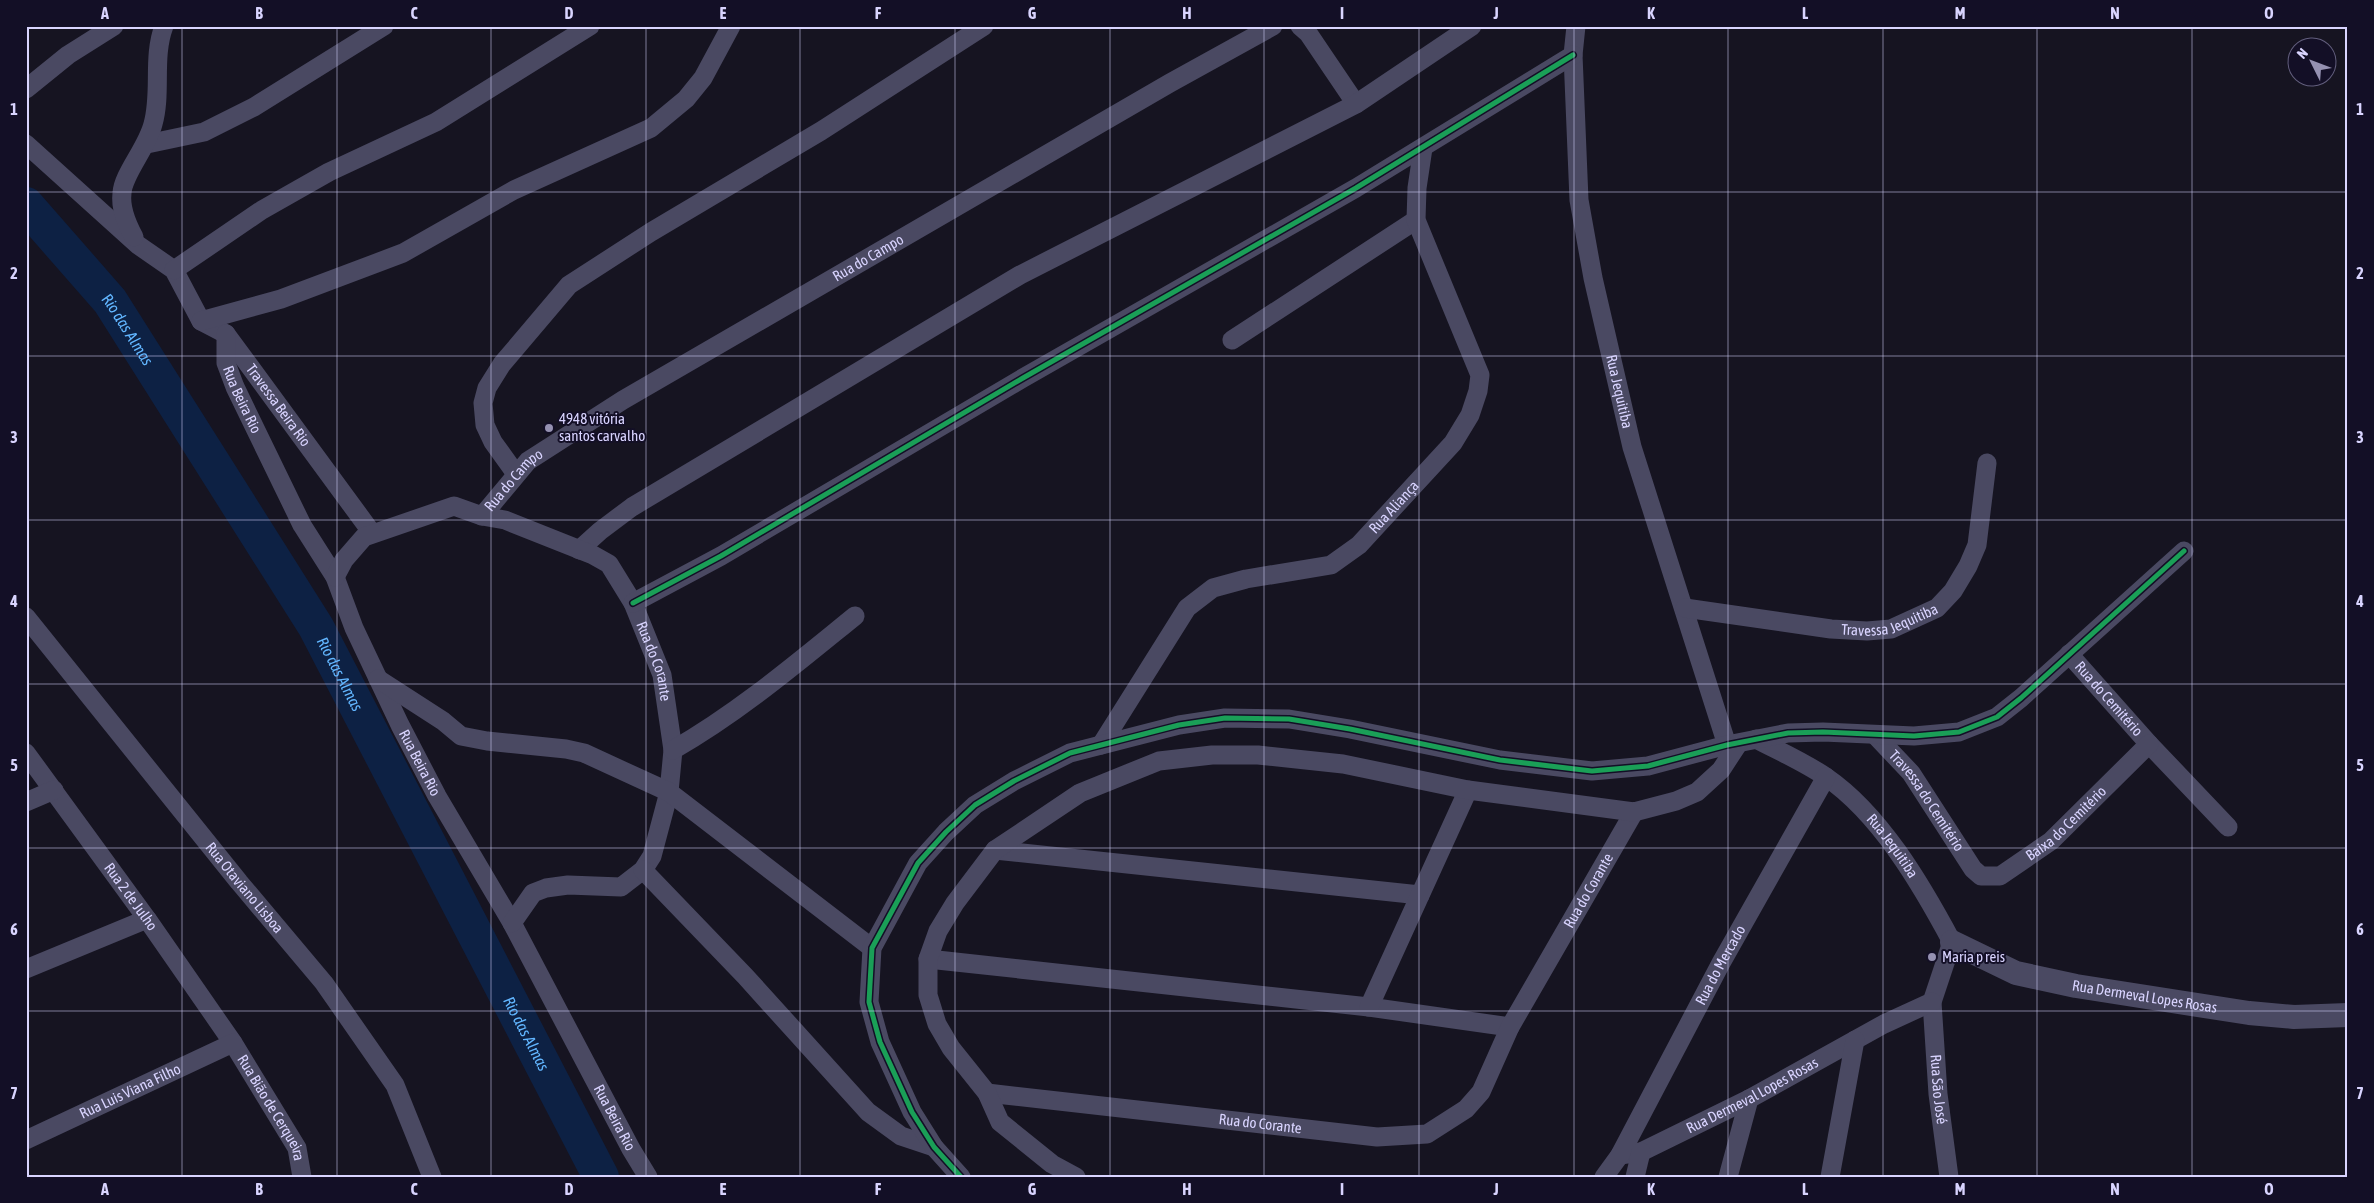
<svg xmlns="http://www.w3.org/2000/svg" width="2374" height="1203" font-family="'Asap Condensed',sans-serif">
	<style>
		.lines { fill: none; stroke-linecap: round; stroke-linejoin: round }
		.river { stroke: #0d2144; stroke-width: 36 }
		.minor { stroke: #4a4962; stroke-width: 19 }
		.tertiary { stroke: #4a4962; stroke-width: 24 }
		.cycleway-casing { stroke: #130f26; stroke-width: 8 }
		.cycleway { stroke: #1a9f57; stroke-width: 5 }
		.grid { fill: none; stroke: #d9d4ff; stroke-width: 1; stroke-opacity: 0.55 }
		.poi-dot { fill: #9591b1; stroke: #130f26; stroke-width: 2 }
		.labels { text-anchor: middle; stroke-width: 4; stroke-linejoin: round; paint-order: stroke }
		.street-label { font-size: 15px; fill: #d9d4ff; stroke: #130f26 }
		.poi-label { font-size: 15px; fill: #d9d4ff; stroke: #130f26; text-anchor: start }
		.water-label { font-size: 16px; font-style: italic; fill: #62b6ff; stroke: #130f26 }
		.neatline { fill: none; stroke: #d9d4ff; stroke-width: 2 }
		.grid-label { font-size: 16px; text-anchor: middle; font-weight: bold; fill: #d9d4ff }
	</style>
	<rect width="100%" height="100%" fill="#161421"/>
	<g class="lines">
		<path class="river" id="s1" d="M26,205L110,301L316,627L601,1177"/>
		<g class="minor">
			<path d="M1300,26L1308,33L1356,104"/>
			<path id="s2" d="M1576,26L1573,55L1579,200L1593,278L1632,447L1727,745"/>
			<path d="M26,89L68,55L114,26"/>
			<path id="s3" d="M26,144L138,245L174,270L201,321L226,334L372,533"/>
			<path d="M147,144L204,132L254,107L384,26"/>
			<path d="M134,237C127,224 120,209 122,193C123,174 147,148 153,124C162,92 152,58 164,26"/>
			<path d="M174,270L262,210L329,172L436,122L590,26"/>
			<path d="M201,321L281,299L403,253L514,190L651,128L686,99L703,78L731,26"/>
			<path id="s4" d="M226,334V363L235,387L302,525L335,577L354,628L400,725L437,796L512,923L631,1149L648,1177"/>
			<path d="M1232,340L1416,220"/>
			<path d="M516,474L493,442L485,425L483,403L487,388L502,364L569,285L651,232L821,131L984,26"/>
			<path id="s5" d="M482,516L528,461L623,400L1170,83L1273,26"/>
			<path d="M579,550L600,531L632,507L1020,275L1356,104L1472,26"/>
			<path id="s6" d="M335,577L344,560L364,537L454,506L482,516L505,520L593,555L609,564L633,603L662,675L673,750L669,792L652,856L643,870L621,887L568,885L546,888L533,893L512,923"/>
			<path d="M633,603L721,556L1023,378L1356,188L1573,55"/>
			<path id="s7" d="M1685,608L1831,629L1867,631L1891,629L1937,608L1953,591L1968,566L1977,545L1987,463"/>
			<path id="s8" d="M26,617L239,882L324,983L395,1085L432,1177"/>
			<path id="s9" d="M2069,654L2149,744L2228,827"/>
			<path d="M378,679L443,721L461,736L487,741L566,749L584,753L669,792L872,948"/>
			<path id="s10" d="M1875,735L1911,773L1973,869L1981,876H2000L2051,841L2149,744"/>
			<path id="s11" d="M1756,739C1779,751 1804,762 1826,777C1880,814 1921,884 1952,942L1932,1002L1938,1094L1949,1177"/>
			<path id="s12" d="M1101,745L1187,608L1213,588L1246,579L1331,565L1359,545L1453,443L1470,415L1478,391L1480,375L1416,220L1417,188L1423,148"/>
			<path d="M673,750C738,713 797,663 855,616"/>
			<path id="s13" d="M26,753L147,919L233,1043L297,1148L302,1177"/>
			<path d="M26,802L54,790"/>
			<path d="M995,850L1420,895"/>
			<path d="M643,870L745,976L868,1112L901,1136L934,1147"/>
			<path d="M928,959L1369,1007L1510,1027"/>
			<path d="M26,969L147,919"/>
			<path d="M1369,1007L1468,790"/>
			<path id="s14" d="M987,1093L1377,1137L1427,1134L1466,1109L1481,1092L1510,1027L1634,812"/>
			<path id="s15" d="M26,1140L233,1043"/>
			<path id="s16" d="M1620,1155L1641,1152L1749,1099L1884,1024L1932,1002"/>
			<path d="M961,1177L934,1147L912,1112L880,1042L869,1002L872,948L918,863L946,832L975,805L1014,781L1070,753L1179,725L1225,718L1289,719L1350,729L1500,760L1592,771L1648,766L1727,745L1788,733L1823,732L1914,736L1959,732L1997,717L2021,698L2184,551"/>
			<path d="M1076,1177L1052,1164L1000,1122L987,1093L951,1048L937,1024L928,995V959L938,931L955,903L995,850L1080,793L1159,761L1212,755H1258L1343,764L1468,790L1634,812L1676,801L1697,792L1721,770L1738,744"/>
			<path id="s17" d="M1604,1177L1620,1155L1721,963L1826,777"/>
			<path d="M1635,1177L1641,1152"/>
			<path d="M1728,1177L1749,1099"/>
			<path d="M1830,1177L1855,1040"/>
		</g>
		<path class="tertiary" id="s18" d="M1952,942L2016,973L2076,986L2249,1013L2294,1017L2348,1015"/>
		<g class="cycleway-casing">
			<path id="cycleway" d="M633,603L721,556L1023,378L1356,188L1573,55
				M961,1177L934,1147L912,1112L880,1042L869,1002L872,948L918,863L946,832L975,805L1014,781L1070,753L1179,725L1225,718L1289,719L1350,729L1500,760L1592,771L1648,766L1727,745L1788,733L1823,732L1914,736L1959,732L1997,717L2021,698L2184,551"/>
		</g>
		<use href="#cycleway" class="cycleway"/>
	</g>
	<path class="grid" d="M182,26V1177M337,26V1177M491,26V1177M646,26V1177M800,26V1177M955,26V1177M1110,26V1177M1264,26V1177M1419,26V1177M1574,26V1177M1728,26V1177M1883,26V1177M2037,26V1177M2192,26V1177M26,192H2348M26,356H2348M26,520H2348M26,684H2348M26,848H2348M26,1011H2348"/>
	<g class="poi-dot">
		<circle cx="549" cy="428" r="5"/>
		<circle cx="1932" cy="957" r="5"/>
	</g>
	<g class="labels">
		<g class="street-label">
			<text dy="5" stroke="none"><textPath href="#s5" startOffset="468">Rua do Campo</textPath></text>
			<text dy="5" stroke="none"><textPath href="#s2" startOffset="370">Rua Jequitiba</textPath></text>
			<text dy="5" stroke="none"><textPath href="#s4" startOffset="69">Rua Beira Rio</textPath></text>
			<text dy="5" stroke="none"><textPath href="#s3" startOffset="369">Travessa Beira Rio</textPath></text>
			<text dy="5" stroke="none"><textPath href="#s5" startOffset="48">Rua do Campo</textPath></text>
			<text dy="5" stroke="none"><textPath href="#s12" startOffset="401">Rua Aliança</textPath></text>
			<text dy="5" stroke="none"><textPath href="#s7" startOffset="208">Travessa Jequitiba</textPath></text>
			<text dy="5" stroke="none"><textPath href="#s6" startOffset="419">Rua do Corante</textPath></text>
			<text dy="5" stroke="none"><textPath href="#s9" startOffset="60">Rua do Cemitério</textPath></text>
			<text dy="5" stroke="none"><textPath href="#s4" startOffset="474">Rua Beira Rio</textPath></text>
			<text dy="5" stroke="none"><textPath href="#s10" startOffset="84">Travessa do Cemitério</textPath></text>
			<text dy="5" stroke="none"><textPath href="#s10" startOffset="281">Baixa do Cemitério</textPath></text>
			<text dy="5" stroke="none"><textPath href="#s11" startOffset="176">Rua Jequitiba</textPath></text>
			<text dy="5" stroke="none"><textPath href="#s8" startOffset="348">Rua Otaviano Lisboa</textPath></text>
			<text dy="5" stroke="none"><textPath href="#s14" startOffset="740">Rua do Corante</textPath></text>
			<text dy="5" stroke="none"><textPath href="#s13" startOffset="178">Rua 2 de Julho</textPath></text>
			<text dy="5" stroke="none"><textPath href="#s17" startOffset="242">Rua do Mercado</textPath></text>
			<text dy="5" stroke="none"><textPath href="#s18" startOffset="202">Rua Dermeval Lopes Rosas</textPath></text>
			<text dy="5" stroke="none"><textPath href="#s11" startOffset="440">Rua São José</textPath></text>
			<text dy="5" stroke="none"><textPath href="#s15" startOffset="115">Rua Luis Viana Filho</textPath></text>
			<text dy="5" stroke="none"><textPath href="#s16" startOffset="146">Rua Dermeval Lopes Rosas</textPath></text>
			<text dy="5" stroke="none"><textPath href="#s13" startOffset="432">Rua Bião de Cerqueira</textPath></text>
			<text dy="5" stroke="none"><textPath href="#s4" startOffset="879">Rua Beira Rio</textPath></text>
			<text dy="5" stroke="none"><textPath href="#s14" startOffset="275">Rua do Corante</textPath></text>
		</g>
		<g class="poi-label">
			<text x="559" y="424">4948 vitória<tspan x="559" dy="17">santos carvalho</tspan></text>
			<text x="1942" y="962">Maria p reis</text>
		</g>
		<g class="water-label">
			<text dy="6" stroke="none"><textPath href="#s1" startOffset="161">Rio das Almas</textPath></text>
			<text dy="6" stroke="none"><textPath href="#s1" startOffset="566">Rio das Almas</textPath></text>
			<text dy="6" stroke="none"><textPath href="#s1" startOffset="971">Rio das Almas</textPath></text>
		</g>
	</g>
	<rect width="2374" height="1203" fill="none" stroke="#130f26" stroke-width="55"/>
	<g transform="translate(2312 62) rotate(312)"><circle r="24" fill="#130f26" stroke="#625e7d"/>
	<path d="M0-4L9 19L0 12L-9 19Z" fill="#9591b1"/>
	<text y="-8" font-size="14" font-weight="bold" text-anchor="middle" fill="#d9d4ff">N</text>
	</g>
	<rect x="28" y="28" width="2318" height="1148" class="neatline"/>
	<g class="grid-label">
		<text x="105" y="19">A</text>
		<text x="259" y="19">B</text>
		<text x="414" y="19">C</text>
		<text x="569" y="19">D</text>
		<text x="723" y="19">E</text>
		<text x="878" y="19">F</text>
		<text x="1032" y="19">G</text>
		<text x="1187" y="19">H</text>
		<text x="1342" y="19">I</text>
		<text x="1496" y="19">J</text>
		<text x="1651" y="19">K</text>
		<text x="1805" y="19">L</text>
		<text x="1960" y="19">M</text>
		<text x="2115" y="19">N</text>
		<text x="2269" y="19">O</text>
		<text x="14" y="115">1</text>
		<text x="2360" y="115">1</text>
		<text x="14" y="279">2</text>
		<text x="2360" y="279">2</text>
		<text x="14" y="443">3</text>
		<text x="2360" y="443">3</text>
		<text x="14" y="607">4</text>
		<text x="2360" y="607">4</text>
		<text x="14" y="771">5</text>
		<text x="2360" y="771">5</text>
		<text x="14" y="935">6</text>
		<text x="2360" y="935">6</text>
		<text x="14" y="1099">7</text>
		<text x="2360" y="1099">7</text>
		<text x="105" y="1195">A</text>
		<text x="259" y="1195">B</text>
		<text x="414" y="1195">C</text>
		<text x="569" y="1195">D</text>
		<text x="723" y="1195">E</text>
		<text x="878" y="1195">F</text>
		<text x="1032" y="1195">G</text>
		<text x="1187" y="1195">H</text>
		<text x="1342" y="1195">I</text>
		<text x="1496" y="1195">J</text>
		<text x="1651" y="1195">K</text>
		<text x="1805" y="1195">L</text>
		<text x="1960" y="1195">M</text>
		<text x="2115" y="1195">N</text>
		<text x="2269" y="1195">O</text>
	</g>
</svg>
